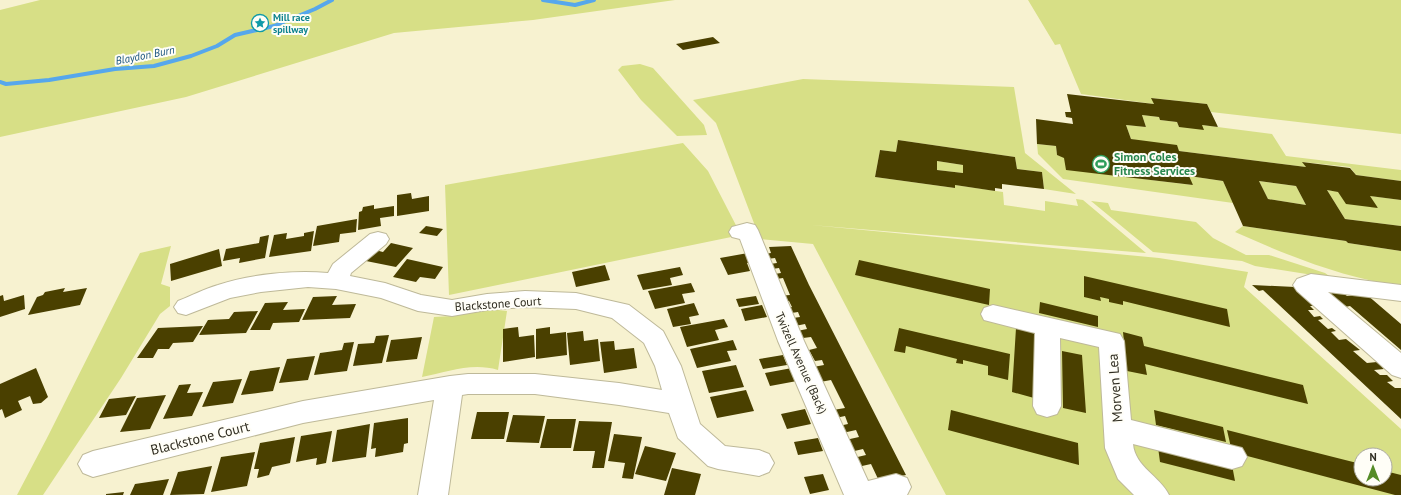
<svg xmlns="http://www.w3.org/2000/svg" width="1401" height="495" font-family="'PT Sans',sans-serif">
	<style>
		.green { fill: #d7df86; fill-rule: evenodd }
		.lines { fill: none; stroke-linecap: round; stroke-linejoin: round }
		.stream { stroke: #56a7ec; stroke-width: 4 }
		.building { fill: #4a4000; fill-rule: evenodd }
		.minor-casing { stroke: #beb999; stroke-width: 2 }
		.minor { fill: #fff; fill-rule: evenodd }
		.labels { text-anchor: middle; stroke-width: 4; stroke-linejoin: round; paint-order: stroke }
		.far-culture-label { font-size: 10px; font-weight: bold; fill: #0d838f; stroke: #fffef7; text-anchor: start }
		.far-water-label { font-size: 11px; font-style: italic; fill: #15507d; stroke: #fffef7 }
		.leisure-label { font-size: 12px; font-weight: bold; fill: #27864d; stroke: #fffef7; text-anchor: start }
		.street-label { font-size: 12px; fill: #302d21; stroke: #fffef7 }
		.near-street-label { font-size: 14px; fill: #302d21; stroke: #fffef7 }
	</style>
	<rect width="100%" height="100%" fill="#f7f2d0"/>
	<path class="green" d="M40,0H675L533,20L394,33L186,97L0,137V10Z
		M1028,0H1401V134L1211,112L1207,104L1152,98L1154,104L1081,94L1060,44L1055,45Z
		M640,64L653,68L704,125L707,135L677,136L641,100L618,70L622,66Z
		M803,79L1014,87L1025,153L1076,194L1044,189L1042,172L1017,169L1015,157L898,140L896,152L880,150L875,177L955,188V185L1003,192L1004,205L1045,211V201L1078,206L1076,199L1083,200L1146,253L811,225L1159,258L1248,272L1244,287L1401,429V495H946L813,244L760,239L716,123L693,100ZM1361,455H1385V479H1361Z
		M1142,115L1159,117L1160,120L1177,122L1179,127L1202,125L1272,134L1286,156L1401,170V181L1356,175L1350,167L1303,162L1306,167L1179,151L1131,139L1126,125L1146,127Z
		M683,143L708,171L741,235L449,295L445,185Z
		M1037,144L1056,146L1057,155L1143,179L1192,185L1189,176L1223,181L1233,203L1063,179L1038,154Z
		M937,161L963,165V173L937,170Z
		M1259,181L1296,186L1306,205L1268,199Z
		M1327,190L1401,200V226L1345,219Z
		M1091,201L1108,203L1111,210L1196,222L1213,238L1246,255H1269L1325,273L1332,278L1255,266L1242,261L1153,252Z
		M1243,226L1346,241L1348,243L1401,251V286C1343,278 1289,256 1235,232Z
		M171,246L161,284L170,287V306L160,314L121,378L43,495H17L47,438L140,253Z
		M480,308L507,311L498,370C472,362 447,372 422,377L434,317L452,316Z"/>
	<g class="lines">
		<path class="stream" d="M543,0L575,5L594,0
			M0,82L6,84L49,80L115,69L154,66L191,56L217,46L235,35L274,26L315,9L332,0"/>
	</g>
	<path class="building" d="M713,37L720,43L683,50L676,44Z
		M1067,94L1154,104L1151,98L1207,104L1218,127L1202,125L1204,130L1179,127L1177,122L1160,120L1159,117L1142,115L1146,127L1126,125L1131,139L1177,145L1179,151L1306,167L1302,162L1350,168L1356,175L1401,181V200L1370,196L1378,208L1346,204L1338,192L1327,190L1345,219L1401,226V251L1348,243L1346,241L1243,226L1223,181L1189,176L1193,185L1066,170L1064,158L1057,155L1056,146L1037,144L1036,119L1073,124L1072,118L1066,117L1065,112H1071ZM1259,181L1296,186L1306,205L1268,199Z
		M898,140L1015,157L1017,169L1042,172L1044,189L1002,184V189L995,188V191L955,185V188L875,177L880,150L896,152ZM937,161L963,165V173L937,170Z
		M411,193L412,199L429,196V211L397,216V195Z
		M374,205V209L394,206V216L380,218L381,226L358,230L359,212L362,211L363,207Z
		M357,219L356,232L340,234L339,242L313,246L317,226Z
		M426,226L443,229L437,236L419,233Z
		M314,231L311,251L269,257L274,235L287,233L286,239L304,236V233Z
		M269,235L265,258L239,263L240,258L223,261L226,249L259,243L260,237Z
		M391,243L413,248L396,267L361,260L371,249L383,252Z
		M791,246L809,285L906,475L879,481L871,464L853,468L849,459L866,455L863,449L846,453L841,441L859,437L856,430L838,434L834,427L848,424L845,416L831,419L827,411L845,408L831,380L815,383L808,368L824,365L822,360L815,361L809,350L817,348L811,337L795,339L792,332L807,329L805,324L790,327L786,319L800,317L798,312L785,314L783,309L792,307L789,301L780,302L777,296L790,295L783,278L770,280L768,275L781,273L779,268L765,270L763,265L777,263L775,258L767,259L765,254L771,253L769,247Z
		M219,249L222,266L171,281L170,264Z
		M748,253L752,262L747,263L750,271L728,275L720,258Z
		M407,259L443,267L435,279L420,277L416,282L393,277Z
		M859,260L990,289L989,305L855,275Z
		M605,265L610,280L576,287L572,272Z
		M680,267L683,275L670,278L672,285L643,290L637,275Z
		M1084,276L1227,309L1230,327L1123,301V305L1109,302V299L1100,297L1101,301L1084,297Z
		M691,283L695,292L682,294L685,303L655,309L648,291Z
		M1252,285L1295,287L1315,306H1310L1314,310H1308L1314,317L1320,316L1323,319L1318,320L1328,329L1332,328L1336,331L1331,332L1339,340L1346,339L1360,350L1353,351L1367,363L1377,362L1384,369L1374,370L1380,375H1387L1393,381L1387,382L1395,388H1401V419L1263,290L1259,291Z
		M65,288L63,292L87,288L80,305L28,315L37,297L43,295L45,292Z
		M1339,289L1347,296L1366,294L1401,324V350L1350,306L1345,307L1327,290Z
		M3,295L4,301L24,295L25,309L0,317V296Z
		M337,296L332,305L356,304L350,318L302,320L313,297Z
		M756,296L759,304L739,307L736,299Z
		M288,302L283,310L305,309L299,322L273,323L270,330H250L265,303Z
		M1040,302L1098,316V327L1039,313Z
		M694,303L699,315L689,317L691,324L673,327L667,309Z
		M762,305L767,317L745,321L741,309Z
		M258,311L246,333L199,335L208,320L229,319L234,312Z
		M724,319L728,327L715,330L719,340L687,347L680,327Z
		M203,326L193,342L173,343L169,349H158L153,358H137L158,328Z
		M518,327L519,337L534,335L535,357L503,362V329Z
		M550,327V334L566,332L567,355L536,359V329Z
		M899,328L1010,354L1008,380L988,375V366L963,360V364L956,363L957,359L906,346L905,353L894,351Z
		M1016,328L1036,333L1034,398L1012,392Z
		M583,331L584,341L598,339L600,361L570,365L567,333Z
		M1123,332L1142,337L1144,346L1303,385L1308,404L1145,364L1147,375L1127,371Z
		M389,335L382,363L353,366L358,344L374,343L376,336Z
		M422,337L417,359L386,362L391,340Z
		M733,340L737,350L727,351L731,361L697,368L690,349Z
		M614,341L615,350L634,348L637,368L604,373L600,342Z
		M354,342L347,371L314,375L320,353L342,350L344,343Z
		M1062,351L1082,355L1086,413L1063,408Z
		M783,355L787,365L763,369L759,359Z
		M315,356L308,380L279,383L287,359Z
		M736,365L744,387L709,393L702,371Z
		M280,367L273,391L241,395L250,371Z
		M36,368L48,397L41,403L33,404L30,396L18,401L22,410L5,418L2,409L0,410V384Z
		M792,368L797,381L770,386L765,373Z
		M242,379L233,403L202,407L213,382Z
		M191,384L187,393L203,392L192,416L163,419L179,385Z
		M746,390L754,411L717,418L710,397Z
		M166,395L150,429L120,432L137,398Z
		M136,396L126,415L99,418L109,399Z
		M805,409L811,424L787,429L781,414Z
		M951,410L1078,443L1079,465L948,430Z
		M1154,410L1223,427L1226,442L1156,425Z
		M477,412H509L504,439H471Z
		M513,415L545,416L539,443L506,442Z
		M408,418V443L404,444L403,452L375,457L376,448L371,449L374,423Z
		M547,419H576L571,448H540Z
		M579,421L612,422L604,468H592L595,451H573Z
		M370,424L366,457L332,462L337,430Z
		M1227,430L1361,464V479H1385V471L1401,475V495H1395L1232,452Z
		M332,431L326,463L316,465L317,458L296,462L301,436Z
		M614,434L642,437L633,479L622,478L625,463L608,461Z
		M295,437L290,463L272,467L269,475L257,478L259,469H254L260,443Z
		M818,438L823,451L798,455L794,442Z
		M645,446L676,453L666,481L635,474Z
		M1158,447L1232,465L1235,481L1160,462Z
		M255,452L247,486L211,492L221,457Z
		M212,466L204,494L170,495L178,472Z
		M672,468L701,474L695,495H664Z
		M823,474L829,490L810,494L804,477Z
		M169,479L163,495H130L135,484Z
		M124,492L123,495H106V494Z"/>
	<g class="lines">
		<g class="minor-casing">
			<path id="minor" d="M747,223L755,225L758,230L804,341L868,481L896,474L907,478L911,487L907,495H844L778,341L740,239L732,237L729,232L732,227Z
				M378,232L386,234L389,239L386,244L351,273L350,276L385,283L421,295L452,300L487,294L525,291L576,293L629,305L663,331L681,366L700,424L725,446L759,450L769,454L774,463L769,472L759,476L718,469L708,466L678,438L669,413L619,405L535,394H468L462,395L448,495H418L434,400L303,423L93,477L83,473L78,464L83,455L93,451L303,401L450,376L468,374H535L619,383L662,390L655,366L644,343L612,318L576,309L525,307L487,310L452,316L418,311L381,298L336,289L308,287L261,292L230,298L186,315L178,313L174,307L178,301C191,296 204,289 218,285C251,274 294,270 328,273L333,264L370,234Z
				M1311,274L1401,285V301L1328,292L1401,353V378L1392,375L1297,291L1293,285L1297,279Z
				M993,305L1120,334L1124,341L1131,420L1242,448L1247,457L1242,466L1232,469L1133,444C1135,467 1160,476 1169,495H1134L1118,479L1105,448L1099,347L1060,338L1061,406L1057,414L1047,417L1037,414L1033,406L1035,333L984,320L981,314L984,308Z"/>
		</g>
		<use href="#minor" class="minor"/>
	</g>
	<defs>
		<g id="sight-ring" transform="scale(0.9)"><circle r="9.5" fill="#fffef7" stroke="#0f9aa8" stroke-width="1.5"/><path d="M0-6L1.8-2.2L6-1.7L2.9 1.2L3.7 5.4L0 3.3L-3.7 5.4L-2.9 1.2L-6-1.7L-1.8-2.2Z" fill="#0f9aa8"/></g>
		<g id="stadium-ring" transform="scale(0.9)"><circle r="9.5" fill="#fffef7" stroke="#2e9e5b" stroke-width="1.5"/><path d="M0-5a6.5 5 0 1 0 0 10a6.5 5 0 1 0 0-10ZM-3.5-1.8h7v3.6h-7Z" fill="#2e9e5b"/></g>
	</defs>
	<g fill-rule="evenodd">
		<use href="#sight-ring" x="260" y="23"/>
		<use href="#stadium-ring" x="1101" y="164"/>
	</g>
	<g class="labels">
		<g class="far-culture-label">
			<text x="273" y="21">Mill race<tspan x="273" dy="12">spillway</tspan></text>
		</g>
		<g class="far-water-label">
			<text transform="translate(145 55) rotate(-11)" y="4">Blaydon Burn</text>
		</g>
		<g class="leisure-label">
			<text x="1114" y="161">Simon Coles<tspan x="1114" dy="14">Fitness Services</tspan></text>
		</g>
		<g class="street-label">
			<text transform="translate(498 304) rotate(-4)" y="4">Blackstone Court</text>
			<text transform="translate(801 363) rotate(66)" y="4">Twizell Avenue (Back)</text>
		</g>
		<g class="near-street-label">
			<text transform="translate(1115 388) rotate(-94)" y="5">Morven Lea</text>
			<text transform="translate(200 438) rotate(-14)" y="5">Blackstone Court</text>
		</g>
	</g>
	<g transform="translate(1373 467)"><circle r="19" fill="#fffef7" stroke="#acaaa1"/>
	<path d="M0-3L7 15L0 10L-7 15Z" fill="#558c27"/>
	<text y="-6" font-size="11" font-weight="bold" text-anchor="middle" fill="#302d21">N</text>
	</g>
</svg>
